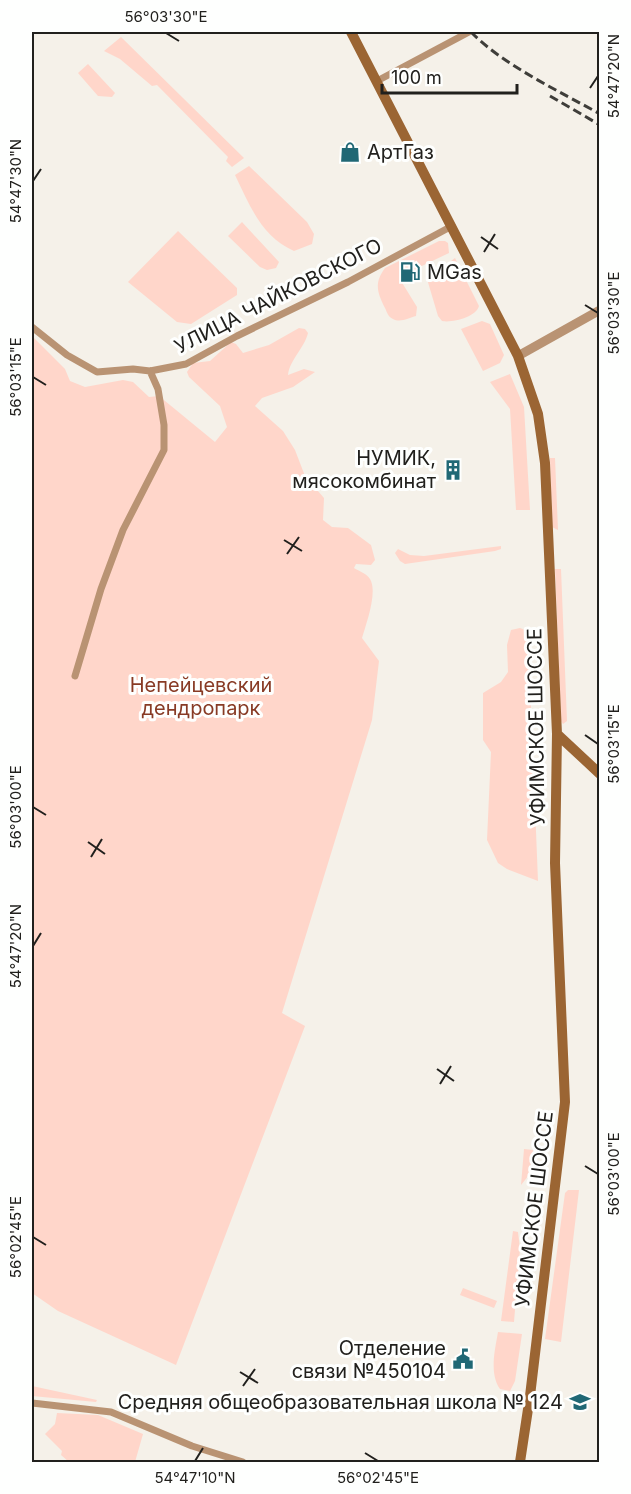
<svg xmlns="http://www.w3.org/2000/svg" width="631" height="1494" font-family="Inter,sans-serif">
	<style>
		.green { fill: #ffd6ca }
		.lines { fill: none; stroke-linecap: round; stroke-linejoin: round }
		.minor { stroke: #b99373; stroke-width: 7 }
		.tertiary { stroke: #b99373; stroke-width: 9 }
		.secondary { stroke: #9b6533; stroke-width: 10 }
		.rail { stroke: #3f3e3a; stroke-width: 3; stroke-dasharray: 9 4.5; stroke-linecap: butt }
		.ticks { fill: none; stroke: #21201d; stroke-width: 2 }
		.labels { text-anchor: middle; stroke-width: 6; stroke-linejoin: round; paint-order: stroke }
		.poi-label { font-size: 20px; fill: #21201d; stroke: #fefffe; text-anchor: end }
		.street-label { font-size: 20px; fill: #21201d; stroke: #fefffe }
		.park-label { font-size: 20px; fill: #883b25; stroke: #fefffe }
		.neatline { fill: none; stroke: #21201d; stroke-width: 2 }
		.ticks-label { font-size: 15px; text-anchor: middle; fill: #21201d }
	</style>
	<rect width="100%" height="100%" fill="#f5f1e9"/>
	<path class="green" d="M121,37L244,158L232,167L226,161L228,157L157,85L152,86L120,59L104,51Z
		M88,64L115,93L112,97L98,96L78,73Z
		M249,166L307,222L314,234L312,244L294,251C261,236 250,206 235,175Z
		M242,222L279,262L276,268L267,270L260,267L228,236Z
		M178,231L237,288V295L191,324L177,322L128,282Z
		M439,241H445L448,243L449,253L405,274L401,278V281L417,307L416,316C409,318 400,323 393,319C388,317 387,312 385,308C377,292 374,283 385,268Z
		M455,258L479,306C476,317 453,323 442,321L438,316L427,279Z
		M482,321L490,324L504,355L500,363L483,371L461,329Z
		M299,328L305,329L308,333C304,349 290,359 288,375L304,369L315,372L293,387L262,398L255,406L283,431L295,450L305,476L324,498L323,520L332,527L348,528L371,545L375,560L371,565L356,564L354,568C359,571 367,574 370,579C378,592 366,624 362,638L379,661L372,720L282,1013L305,1026L176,1365L58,1311L32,1293V336L65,369L70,381L85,387L123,380L133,382L149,397L159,396L215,442L227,427L220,406L189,377L187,372L193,363L210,361L231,342L236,344L243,353L269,345Z
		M510,374L524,407L530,510H516L510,409L490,382Z
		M550,458H555L558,530L552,527Z
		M501,546V549L495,551L405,564L400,561L395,553L398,549L410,555L424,556Z
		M555,569H561L567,721L563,724L561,721Z
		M520,628L528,631L538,881L507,869L498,863L487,840L491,752L483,740V693L501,682L508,672L507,645L511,630Z
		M524,1149L533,1150L529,1175L521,1185Z
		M568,1190H579L561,1342L545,1339L565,1193Z
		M513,1231L518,1232L520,1249L514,1322L501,1321Z
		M463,1288L497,1301L494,1308L460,1295Z
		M498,1332L522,1334L515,1381L510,1391L500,1389C489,1373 495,1350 498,1332Z
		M32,1386L97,1400L96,1402L32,1396Z
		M57,1413L98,1415L143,1434L135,1462H69L61,1455L62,1451L45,1434L55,1424Z"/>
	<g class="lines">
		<path class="minor" d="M377,81L469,32
			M32,327L67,355L97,372L133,369L150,371L186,364L237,336L348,282L452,226
			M75,676L101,589L123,530L164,450V425L158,389L150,371
			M32,1403L111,1412L192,1446L243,1462"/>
		<path class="tertiary" d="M518,356L600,310"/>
		<path class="secondary" d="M351,32L518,356L538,414L545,463L557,734L555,863L565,1102L530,1396L520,1462
			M557,734L600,774"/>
		<path class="rail" d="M471,32C503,65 559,91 600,114
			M550,96L600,125"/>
	</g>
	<path class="ticks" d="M166,33L179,41M590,88L598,76M33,181L41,169M481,237L498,249M484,252L495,234M585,305L598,313M33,377L46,385M284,540L302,551M287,554L299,537M585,735L598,744M33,807L46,815M88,842L105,854M91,857L102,839M33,946L41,933M437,1069L454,1081M440,1084L451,1066M585,1166L598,1174M33,1237L46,1245M240,1372L258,1383M243,1386L255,1369M365,1453L378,1461M195,1461L203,1448"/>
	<defs>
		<g id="shop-bare" transform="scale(1.62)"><path d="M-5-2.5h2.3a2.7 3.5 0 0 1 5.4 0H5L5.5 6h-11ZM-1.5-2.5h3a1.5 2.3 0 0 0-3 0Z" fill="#206875" stroke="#fefffe" stroke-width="2.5" paint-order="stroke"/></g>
		<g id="fuel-bare" transform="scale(1.62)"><path d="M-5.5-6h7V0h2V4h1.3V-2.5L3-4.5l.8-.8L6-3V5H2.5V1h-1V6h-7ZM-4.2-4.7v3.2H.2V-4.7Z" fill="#206875" stroke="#fefffe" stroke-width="2.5" paint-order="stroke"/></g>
		<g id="building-bare" transform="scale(1.62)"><path d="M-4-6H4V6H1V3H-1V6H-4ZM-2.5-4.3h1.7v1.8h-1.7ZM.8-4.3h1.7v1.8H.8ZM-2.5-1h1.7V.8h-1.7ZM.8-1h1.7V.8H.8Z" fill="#206875" stroke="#fefffe" stroke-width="2.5" paint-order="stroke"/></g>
		<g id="civic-bare" transform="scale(1.62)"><path d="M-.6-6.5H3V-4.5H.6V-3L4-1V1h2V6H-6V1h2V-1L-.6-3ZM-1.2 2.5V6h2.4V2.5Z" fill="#206875" stroke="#fefffe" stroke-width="2.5" paint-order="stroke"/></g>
		<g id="school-bare" transform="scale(1.62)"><path d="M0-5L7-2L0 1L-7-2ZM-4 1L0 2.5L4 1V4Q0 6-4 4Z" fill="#206875" stroke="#fefffe" stroke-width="2.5" paint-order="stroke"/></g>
	</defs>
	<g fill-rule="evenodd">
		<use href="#shop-bare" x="350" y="152"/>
		<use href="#fuel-bare" x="410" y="272"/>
		<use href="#building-bare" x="453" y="470"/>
		<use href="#civic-bare" x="463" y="1359"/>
		<use href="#school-bare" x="580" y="1402"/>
	</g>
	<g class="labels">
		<g class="poi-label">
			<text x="367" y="159" text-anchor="start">АртГаз</text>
			<text x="427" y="279" text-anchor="start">MGas</text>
			<text x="436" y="465">НУМИК,<tspan x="436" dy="23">мясокомбинат</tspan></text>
			<text x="446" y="1355">Отделение<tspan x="446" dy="23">связи №450104</tspan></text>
			<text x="563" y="1409">Средняя общеобразовательная школа № 124</text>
		</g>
		<g class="street-label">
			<text transform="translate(278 296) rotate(-27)" y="7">УЛИЦА ЧАЙКОВСКОГО</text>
			<text transform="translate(536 727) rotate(-91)" y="7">УФИМСКОЕ ШОССЕ</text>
			<text transform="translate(534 1209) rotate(-83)" y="7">УФИМСКОЕ ШОССЕ</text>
		</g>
		<g class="park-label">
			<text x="201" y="692">Непейцевский<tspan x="201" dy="23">дендропарк</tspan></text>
		</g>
	</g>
	<rect width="631" height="1494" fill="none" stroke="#fefffe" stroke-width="66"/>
	<path d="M382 84v9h135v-9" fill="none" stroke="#21201d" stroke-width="3"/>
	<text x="391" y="84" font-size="18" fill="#21201d" stroke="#fefffe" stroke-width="4.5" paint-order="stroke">100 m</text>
	<rect x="33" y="33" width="565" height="1428" class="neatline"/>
	<g class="ticks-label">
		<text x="166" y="22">56°03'30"E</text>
		<text transform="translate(614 76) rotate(-90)" y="5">54°47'20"N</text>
		<text transform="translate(16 181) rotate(-90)" y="5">54°47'30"N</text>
		<text transform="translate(614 313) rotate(-90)" y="5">56°03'30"E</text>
		<text transform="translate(16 377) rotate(-90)" y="5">56°03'15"E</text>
		<text transform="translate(614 744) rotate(-90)" y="5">56°03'15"E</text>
		<text transform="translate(16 807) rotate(-90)" y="5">56°03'00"E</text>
		<text transform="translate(16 946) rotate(-90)" y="5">54°47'20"N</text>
		<text transform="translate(614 1174) rotate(-90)" y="5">56°03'00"E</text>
		<text transform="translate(16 1237) rotate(-90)" y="5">56°02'45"E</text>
		<text x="195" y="1483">54°47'10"N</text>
		<text x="378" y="1483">56°02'45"E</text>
	</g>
</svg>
